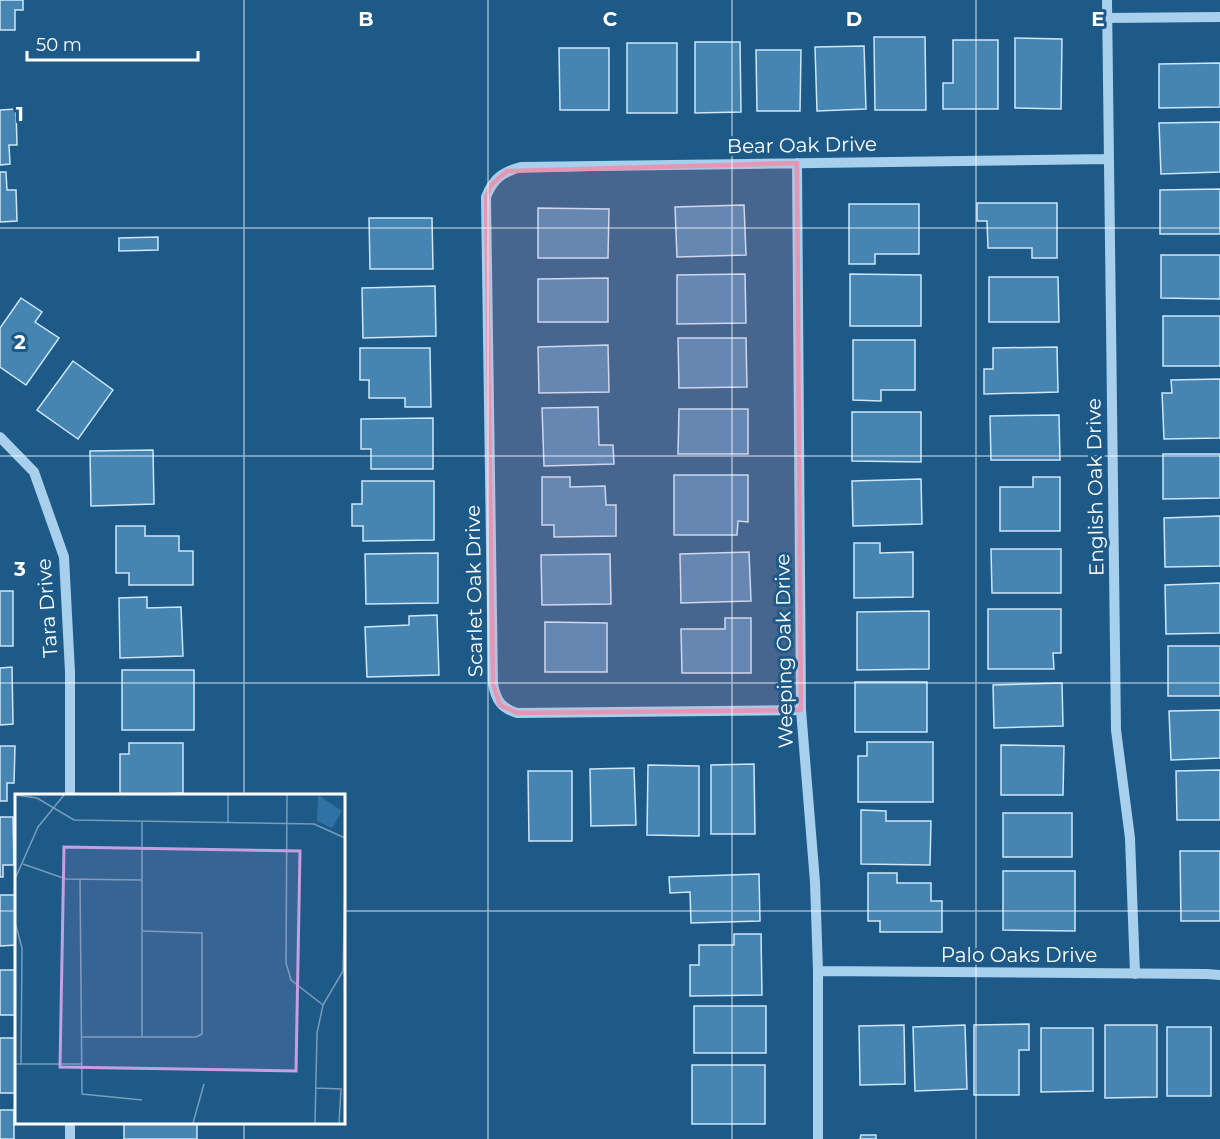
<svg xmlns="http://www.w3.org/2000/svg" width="1220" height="1139" font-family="Montserrat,sans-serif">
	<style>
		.building { fill: #4684b1; stroke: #cde6f8; stroke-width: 1.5 }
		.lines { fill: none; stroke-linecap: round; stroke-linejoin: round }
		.minor { stroke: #a8cfeb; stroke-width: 10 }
		.marked { fill: #e497b5; fill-opacity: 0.2; stroke: #e497b5; stroke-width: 4.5; stroke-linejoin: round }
		.grid { fill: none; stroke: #fff; stroke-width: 1.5; stroke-opacity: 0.55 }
		.labels { text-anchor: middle; stroke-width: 6; stroke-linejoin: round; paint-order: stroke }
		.street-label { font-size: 20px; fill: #fff; stroke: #1e5a88 }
		.inset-road { fill: none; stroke: #789cb8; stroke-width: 1.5 }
		.view { fill: #c4a0e2; fill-opacity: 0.15; stroke: #c4a0e2; stroke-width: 3 }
		.inset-edge { fill: none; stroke: #fff; stroke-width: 3 }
		.grid-label { font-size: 20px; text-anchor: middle; font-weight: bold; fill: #fff; stroke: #1e5a88; stroke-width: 6; stroke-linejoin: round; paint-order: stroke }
	</style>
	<rect width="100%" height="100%" fill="#1e5a88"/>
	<path class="building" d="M0,0H23V10H15V30H0Z
		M874,37H925L926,110H875Z
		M1015,38L1062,39L1061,109L1015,108Z
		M953,40H998V109H943V83H953Z
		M695,42H740L741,112L695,113Z
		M627,43H677V113H627Z
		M864,46L866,109L817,111L815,47Z
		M559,48H609V110H560Z
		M756,50H801L800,111H757Z
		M1220,63V107L1159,108V64Z
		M16,109L17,145H9L10,164L0,165V110Z
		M1220,122V172L1161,174L1159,123Z
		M0,172H6L7,190H16L17,221L0,222Z
		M1220,189V234H1160V190Z
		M977,203H1057V258H1032V248H988L987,221H977Z
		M849,204H919V254H875V264H849Z
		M744,205L746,255L677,257L675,207Z
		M538,208L609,209L608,258H538Z
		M369,218H432L433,269H370Z
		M158,237V250L119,251V238Z
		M1161,255H1220V299L1161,298Z
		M745,274L746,323L677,324V275Z
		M850,274L921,275V326H850Z
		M989,277H1058L1059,322H989Z
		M608,278V322H538V279Z
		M435,286L436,336L363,338L362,288Z
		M21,298L42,312L35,322L59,338L26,385L0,367V328Z
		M1163,316H1220V366H1163Z
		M678,338H746L747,387L679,388Z
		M853,340H915V390H881V401L853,400Z
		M608,345L609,392L539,393L538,347Z
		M1057,347L1058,392L984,394V369H993V348Z
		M360,348H430L431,407H405V398H369V380H360Z
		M73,361L113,390L78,439L37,410Z
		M1220,379V438L1164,439L1162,393H1172L1171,380Z
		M598,407L599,445H613L614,464L544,466L542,408Z
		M679,409H748V454H678Z
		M852,412H921V462L852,461Z
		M1059,415L1060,460H991L990,416Z
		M433,418V469H371V449H361V419Z
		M153,450L154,504L91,506L90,451Z
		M1163,454H1220V498L1163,499Z
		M674,475H748V522L738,521L737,535H674Z
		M542,477H570V487L605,486L606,505H616V536L554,537V525H542Z
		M1033,477H1060V531H1000V487H1033Z
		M921,479L922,524L853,526L852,481Z
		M362,481H434V540L363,541V526H352V504H362Z
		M1220,516V566L1165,567L1164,518Z
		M116,526H145V536H179V551H193V585H129V573H116Z
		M854,543H880V553L913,552V597L854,598Z
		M991,549H1061V593H992Z
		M749,552L751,601L681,603L680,554Z
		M438,553V603L366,604L365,554Z
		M610,554L611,604L542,605L541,555Z
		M1220,583V633L1166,634L1165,585Z
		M0,591H13V646H0Z
		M147,597V608L181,607L183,656L120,658L119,598Z
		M988,609H1061V653H1053L1054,669H988Z
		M929,611V669L857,670V612Z
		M437,615L439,675L367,677L365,627L409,625V616Z
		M725,618H751V673H682L681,629H725Z
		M545,622L607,623V672H545Z
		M1168,646H1220V696H1168Z
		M12,667L13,724L0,725V668Z
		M122,670H194V730H122Z
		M855,682H927V732H855Z
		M1062,683L1063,726L994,728L993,685Z
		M1220,710V758L1171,760L1169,711Z
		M867,742H933V802H858V756H867Z
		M129,743H183V793L120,796V754H129Z
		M1001,745L1064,746L1063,795H1001Z
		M0,746H15L14,783H7V801H0Z
		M754,764L755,834H711V765Z
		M648,765L699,766V836L647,835Z
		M634,768L636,825L591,826L590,769Z
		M1220,770V820H1177L1176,771Z
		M528,771H572V841H529Z
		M861,810L886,811V821H931L930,865L861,864Z
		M1003,813H1072V857H1003Z
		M0,817H13L14,865H3V877H0Z
		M1180,851H1220V921H1181Z
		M1003,871H1075V931L1003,930Z
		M868,873H897V883H931V901H942V932H880V921H868Z
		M759,874L760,921L691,923L690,892L670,893L669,877Z
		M0,895H15L16,945L0,946Z
		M734,934H761L762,995L690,996V965H699V945H734Z
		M0,970H16V1015H0Z
		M694,1006H766V1053H694Z
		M1029,1024V1050H1019V1095H974V1025Z
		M904,1025L905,1084L860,1085L859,1026Z
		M965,1025L967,1089L915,1091L913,1027Z
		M1105,1025H1157V1097L1105,1098Z
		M1167,1027H1211V1096H1167Z
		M1041,1028H1093V1091L1041,1092Z
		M0,1038H15V1093H0Z
		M692,1065H765V1124H692Z
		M0,1110H14V1139H0Z
		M124,1122H197V1139H124Z
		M861,1135H876V1139H860Z"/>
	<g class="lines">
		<path class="minor" d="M1107,0L1116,730L1130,838L1135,974
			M1107,18L1220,17
			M797,163L801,710L815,882L818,971V1139
			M0,437L34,472L64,557L70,672V796
			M801,710L517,713C501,708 496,700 493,684L486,197C493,179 502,172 521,167L1109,159
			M818,971L1207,974L1220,975
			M70,1139V1122"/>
	</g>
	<path class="marked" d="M797,163L801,710L517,713L500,705L493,684L486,197L491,185L507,171Z"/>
	<path class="grid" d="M244,0V796M488,0V1139M732,0V1139M976,0V1139M0,228H1220M0,456H1220M0,683H1220M0,911H16M344,911H1220M244,1122V1139"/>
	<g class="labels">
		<g class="street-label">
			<text transform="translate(802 145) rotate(-1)" y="7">Bear Oak Drive</text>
			<text transform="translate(1095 487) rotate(-91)" y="7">English Oak Drive</text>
			<text transform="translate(474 591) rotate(-91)" y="7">Scarlet Oak Drive</text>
			<text transform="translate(47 608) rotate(-94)" y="7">Tara Drive</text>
			<text transform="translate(784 651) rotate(-91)" y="7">Weeping Oak Drive</text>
			<text x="1019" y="962">Palo Oaks Drive</text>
		</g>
	</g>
	<g transform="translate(15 794)">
		<rect width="330" height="330" fill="#1e5a88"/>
		<path d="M303,1L327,17L317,34L302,27Z" fill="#2e73a4"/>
		<path class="inset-road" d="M0,1L22,4L59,26L299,30L330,44M213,1V28M272,1L271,169L276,186L308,211M127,27V243M8,70L51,85L126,86M0,85L23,33L49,1M65,85L67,300L127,306M0,128L7,154L6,270M67,243H181L187,240V139L128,137M0,270H67M301,294L326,295L324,329M178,329L189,290M300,329L302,239L308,211L328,177L330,93"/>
		<path class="view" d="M49,53L285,57L281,277L45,273Z"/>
		<rect width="330" height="330" class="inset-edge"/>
	</g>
	<g class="grid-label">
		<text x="366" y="26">B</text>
		<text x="610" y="26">C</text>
		<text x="854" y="26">D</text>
		<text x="1098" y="26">E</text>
		<text x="20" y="121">1</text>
		<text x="20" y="349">2</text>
		<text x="20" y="576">3</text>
	</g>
	<path d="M27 51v9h171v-9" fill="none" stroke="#ffffff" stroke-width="3"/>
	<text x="36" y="51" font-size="18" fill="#ffffff" stroke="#1e5a88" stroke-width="4.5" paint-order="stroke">50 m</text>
</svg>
